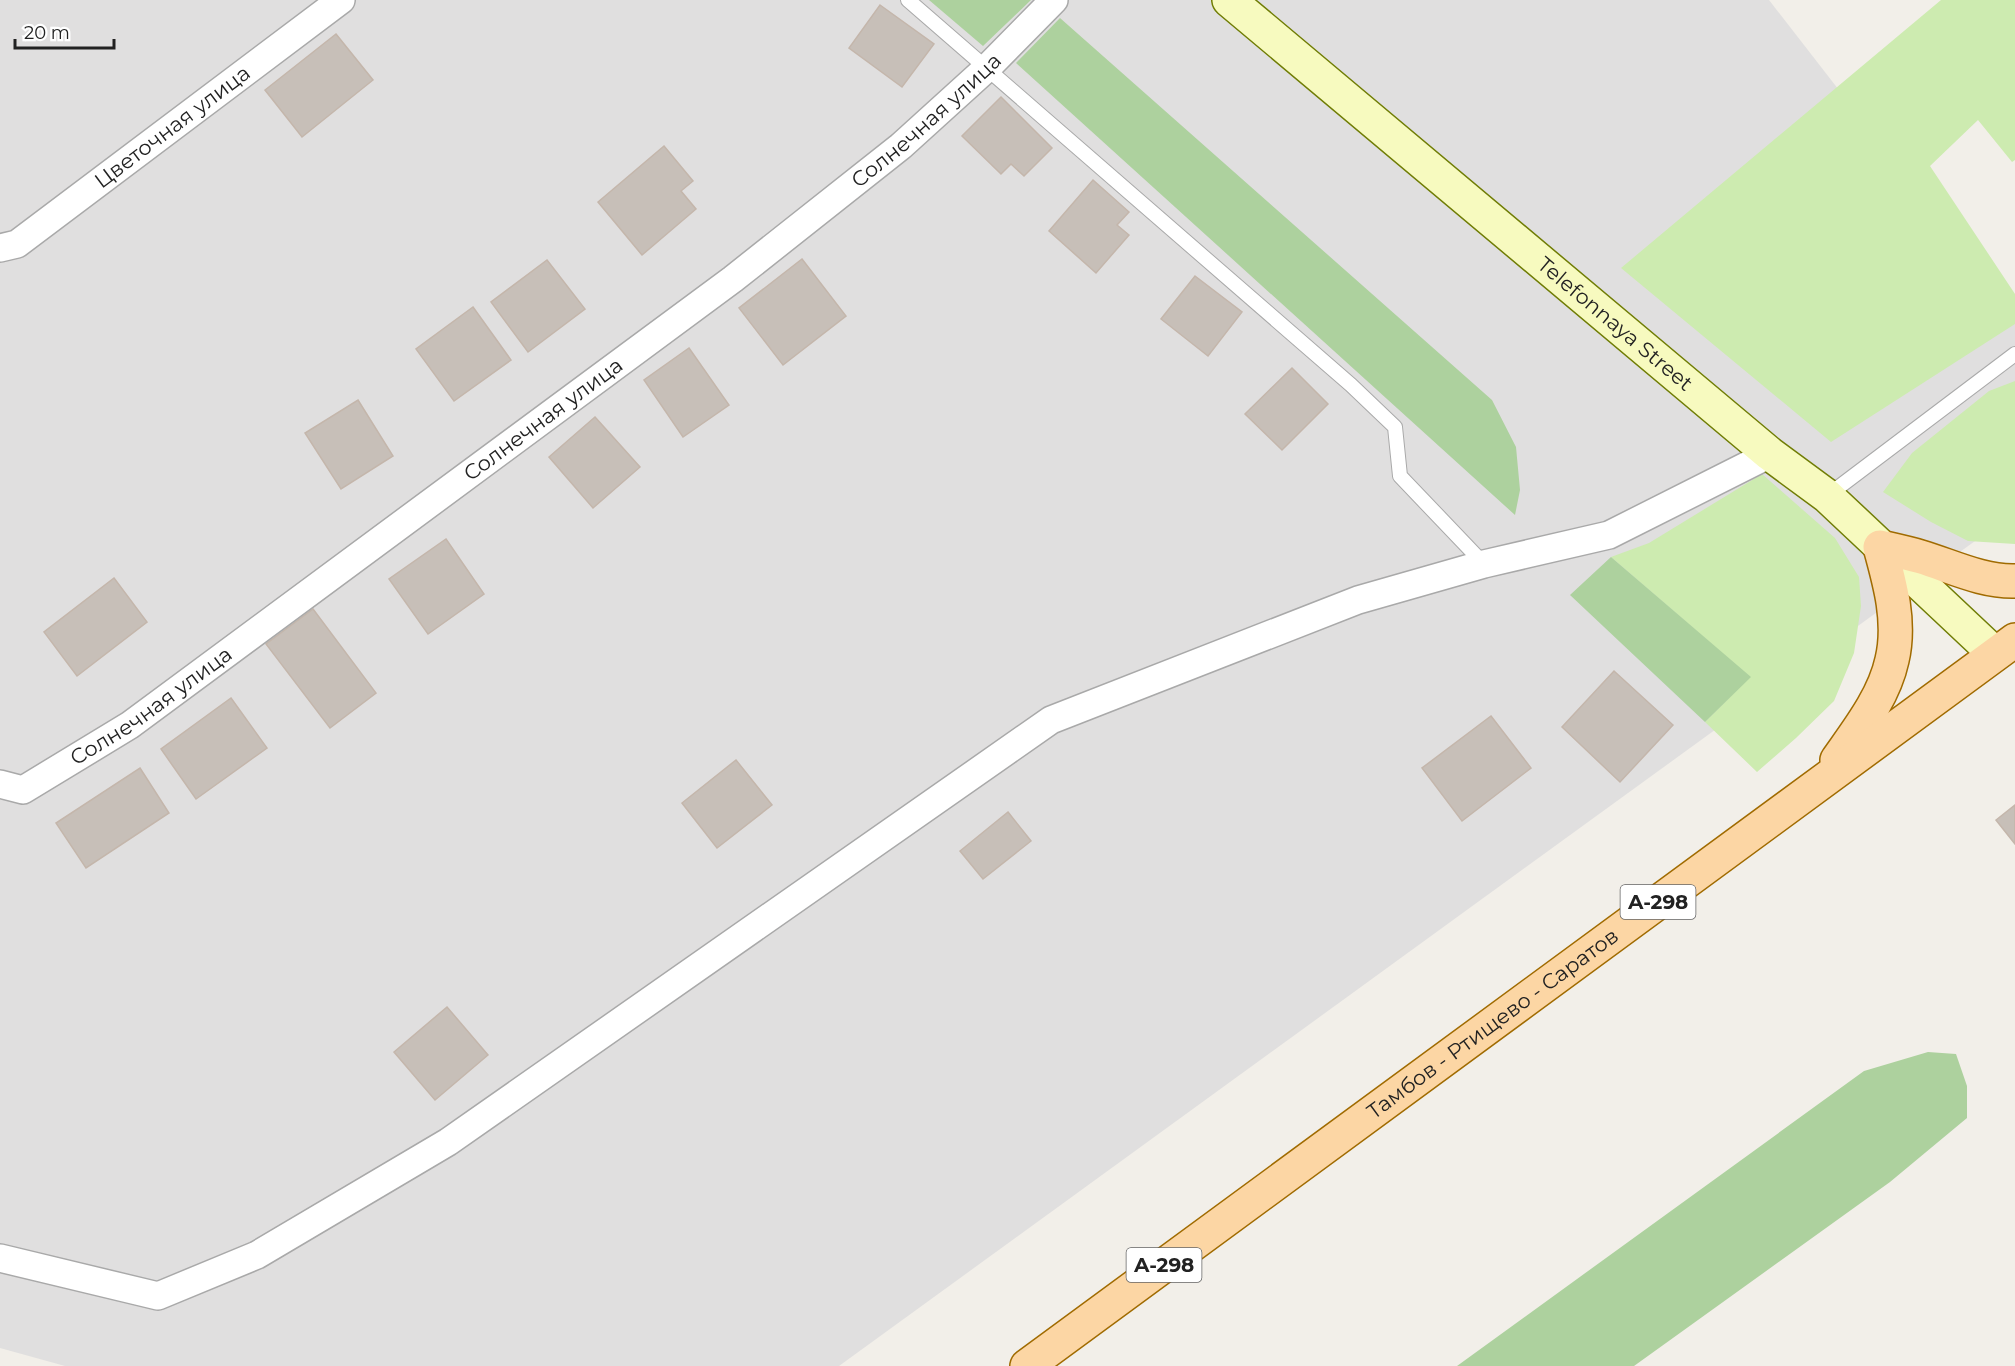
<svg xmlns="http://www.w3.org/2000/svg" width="2015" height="1366" font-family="Montserrat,sans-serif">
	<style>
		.residential { fill: #e0dfdf }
		.grass { fill: #cdebb0 }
		.forest { fill: #add19e }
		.building { fill: #c7bfb8; stroke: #c4b6ab; stroke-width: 1.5 }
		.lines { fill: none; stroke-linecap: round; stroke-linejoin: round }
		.lane-casing { stroke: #a9a9a9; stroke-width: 16 }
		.street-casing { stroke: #a9a9a9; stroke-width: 30 }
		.secondary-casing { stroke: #707d05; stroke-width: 36 }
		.primary-casing { stroke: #a06b00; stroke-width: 36 }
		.lane { stroke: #fff; stroke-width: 14 }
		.street { stroke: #fff; stroke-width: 27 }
		.secondary { stroke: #f7fabf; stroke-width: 33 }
		.primary { stroke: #fcd6a4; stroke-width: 33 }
		.labels { text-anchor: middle; stroke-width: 4.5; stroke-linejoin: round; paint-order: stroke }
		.shield { fill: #fff; stroke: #646464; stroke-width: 1.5 }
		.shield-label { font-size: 20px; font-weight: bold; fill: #222 }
		.street-label { font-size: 21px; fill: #222; stroke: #fff }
	</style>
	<rect width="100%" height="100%" fill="#f2efe9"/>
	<path class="residential" d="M0,0H1769L2015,317V512L839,1366H65L0,1348Z"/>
	<path class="grass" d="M1941,0H2015V160L2012,162L1978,120L1930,166L2015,294V324L1831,442L1621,268Z
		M2015,381V544L1968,541L1931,522L1883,492L1912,453L1989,391Z
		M1762,474L1835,538L1859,577L1861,606L1854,653L1834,701L1796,738L1757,772L1705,722L1750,677L1611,557L1649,543Z"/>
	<path class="forest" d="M929,0H1031L983,46Z
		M1060,18L1492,400L1516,447L1520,490L1515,515L1016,63Z
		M1611,557L1751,677L1705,722L1570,595Z
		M1928,1052L1956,1054L1967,1086V1118L1890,1182L1634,1366H1457L1864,1071Z"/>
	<path class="building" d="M880,5L934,44L902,87L849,48Z
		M336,34L373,80L302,137L265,90Z
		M1001,97L1052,148L1024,176L1011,164L1001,174L962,136Z
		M664,146L693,181L681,191L696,209L642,255L598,202Z
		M1093,180L1129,212L1117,225L1129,235L1096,273L1049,231Z
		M802,259L846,316L783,365L739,308Z
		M547,260L585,309L528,352L491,302Z
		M1195,276L1242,312L1208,356L1161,319Z
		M473,307L511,360L454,401L416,349Z
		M689,348L729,405L683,437L644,380Z
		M1292,368L1328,404L1282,450L1245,414Z
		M358,400L393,456L341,489L305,433Z
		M595,417L640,467L593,508L549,457Z
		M446,539L484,594L428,634L389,579Z
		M114,578L147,622L77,676L44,632Z
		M313,609L376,693L330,728L266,644Z
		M1614,671L1673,725L1620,782L1562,727Z
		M231,698L267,748L196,799L161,749Z
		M1491,716L1531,768L1462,821L1422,768Z
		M736,760L772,805L717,848L682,803Z
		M140,768L169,813L86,868L56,823Z
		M2015,805V844L1996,820Z
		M1008,812L1031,841L983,879L960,851Z
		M447,1007L488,1055L435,1100L394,1052Z"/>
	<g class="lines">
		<g class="lane-casing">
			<path id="lane" d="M908,0L1351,385L1395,427L1400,476L1484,564
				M1827,496L2015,354"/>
		</g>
		<g class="street-casing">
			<g id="street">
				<path id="s1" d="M0,248L17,244L341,0"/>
				<path id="s2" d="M0,784L23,790L130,725L733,279L901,146L987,68L1054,0"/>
				<path d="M0,1258L158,1296L257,1255L448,1142L1051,720L1358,600L1484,564L1609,535L1770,454"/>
			</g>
		</g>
		<g class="secondary-casing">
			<g id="secondary">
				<path id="s3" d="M1229,0L1770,454L1827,496L1995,654"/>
			</g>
		</g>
		<g class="primary-casing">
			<g id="primary">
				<path d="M1837,760C1858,730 1884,697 1892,660C1901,622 1890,583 1880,547C1893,550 1907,553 1921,557C1951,566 1983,582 2015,581"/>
				<path id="s4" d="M1027,1366L2015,640"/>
			</g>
		</g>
		<use href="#lane" class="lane"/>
		<use href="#street" class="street"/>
		<use href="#secondary" class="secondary"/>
		<use href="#primary" class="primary"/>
	</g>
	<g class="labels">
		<g class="shield">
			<rect x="1620.5" y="885" width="75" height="34" rx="4.5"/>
			<rect x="1126.5" y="1248" width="75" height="34" rx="4.5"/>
		</g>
		<g class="shield-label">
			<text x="1658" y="909">А-298</text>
			<text x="1164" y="1272">А-298</text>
		</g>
		<g class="street-label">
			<text dy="7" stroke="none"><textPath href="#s2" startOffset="1149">Солнечная улица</textPath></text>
			<text dy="7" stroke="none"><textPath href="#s1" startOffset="212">Цветочная улица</textPath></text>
			<text dy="7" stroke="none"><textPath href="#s3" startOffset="504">Telefonnaya Street</textPath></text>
			<text dy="7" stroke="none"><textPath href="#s2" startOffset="663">Солнечная улица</textPath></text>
			<text dy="7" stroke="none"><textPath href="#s2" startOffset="177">Солнечная улица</textPath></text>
			<text dy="7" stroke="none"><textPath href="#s4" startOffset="578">Тамбов - Ртищево - Саратов</textPath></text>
		</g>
	</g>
	<path d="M15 39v9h99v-9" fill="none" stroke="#222222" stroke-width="3"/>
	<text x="24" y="39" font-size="18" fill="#222222" stroke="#ffffff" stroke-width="4.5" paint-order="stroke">20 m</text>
</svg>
